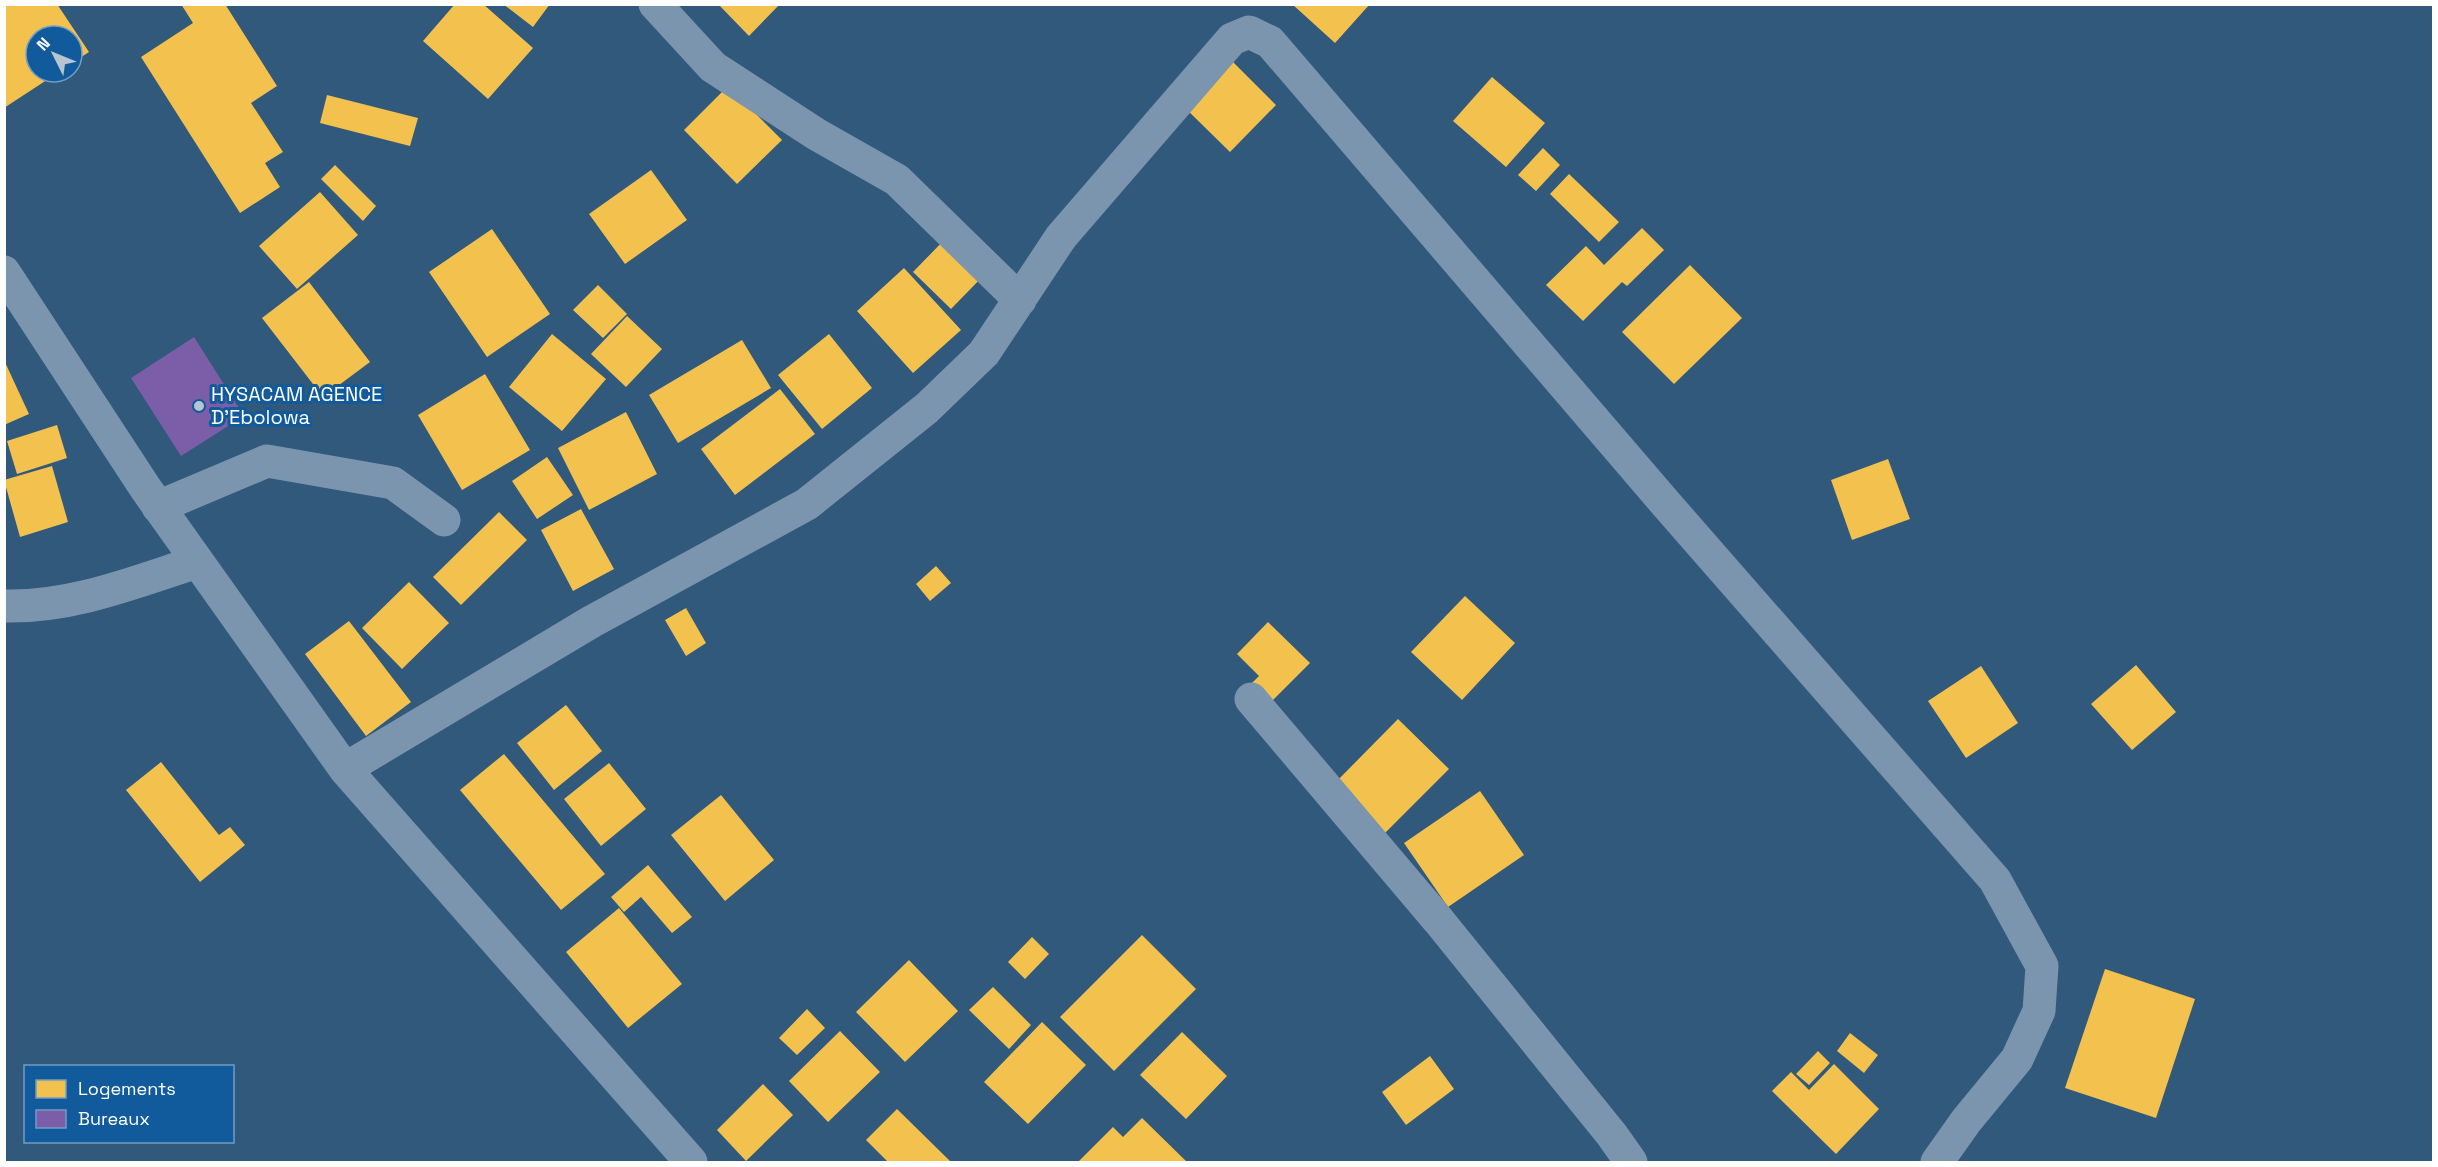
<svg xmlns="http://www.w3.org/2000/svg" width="2438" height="1167" font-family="'Space Grotesk',sans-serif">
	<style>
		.homes { fill: #f2c14e }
		.offices { fill: #7b5ea7 }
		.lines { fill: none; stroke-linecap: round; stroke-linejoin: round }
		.minor { stroke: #7b95ae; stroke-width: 33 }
		.poi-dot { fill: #b7c5d1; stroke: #115b9c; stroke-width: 2 }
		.labels { text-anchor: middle; stroke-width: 6; stroke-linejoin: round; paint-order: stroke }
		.poi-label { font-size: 20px; fill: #fff; stroke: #115b9c; text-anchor: start }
	</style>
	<rect width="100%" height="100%" fill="#30597c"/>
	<path class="homes" d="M4,4H57L89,52L72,63V36H36V72H59L4,108Z
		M181,4H225L277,86L251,103L283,152L265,163L280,187L240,213L141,57L193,23Z
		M455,4H483L533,48L488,99L423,41Z
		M503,4H550L533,27Z
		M718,4H780L749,36Z
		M1292,4H1370L1335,43Z
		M1226,55L1276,105L1230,152L1180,103Z
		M1492,77L1545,123L1506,167L1453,121Z
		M728,86L782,140L737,184L684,130Z
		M327,95L418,118L410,146L320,123Z
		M1543,148L1560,165L1536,191L1518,175Z
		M335,165L376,206L363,221L321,179Z
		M651,170L687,220L625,264L589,214Z
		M1569,174L1619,222L1599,242L1550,194Z
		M320,192L358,235L297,289L259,246Z
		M1642,228L1664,250L1627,286L1622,282L1583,321L1546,285L1586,246L1604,265Z
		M492,229L550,314L487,357L429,272Z
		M950,234L988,271L951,309L913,272Z
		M1690,265L1742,318L1674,384L1622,332Z
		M904,268L961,330L913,373L857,311Z
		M309,282L370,362L323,397L262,318Z
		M598,285L627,314L603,338L573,310Z
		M627,316L662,349L626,387L591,354Z
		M552,334L606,379L562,431L509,387Z
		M829,334L872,388L822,429L778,375Z
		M742,340L771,388L678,443L649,395Z
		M4,360L29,414L4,425Z
		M485,374L530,450L462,490L418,415Z
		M780,389L815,434L735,495L701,449Z
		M626,412L657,474L589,510L558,448Z
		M57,425L67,458L17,474L7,441Z
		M547,457L573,495L537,519L512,481Z
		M1888,459L1910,519L1852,540L1831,480Z
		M52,466L68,522L20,537L4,480Z
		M581,509L614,569L573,591L541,530Z
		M499,512L527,540L461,605L433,577Z
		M936,566L951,583L930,601L916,584Z
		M409,582L449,623L402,669L362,628Z
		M1465,596L1515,643L1462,700L1411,652Z
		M686,608L706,643L686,656L665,620Z
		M349,621L411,702L366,736L305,654Z
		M1268,622L1310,663L1270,703L1251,684L1259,676L1237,654Z
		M2136,665L2176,712L2132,750L2091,704Z
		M1981,666L2018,723L1966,758L1928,701Z
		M566,705L602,751L554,790L517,743Z
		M1398,719L1449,769L1382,836L1332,786Z
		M504,754L605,874L561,910L460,790Z
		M161,762L219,835L230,827L245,845L200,882L126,790Z
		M609,763L646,809L601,846L564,799Z
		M1480,791L1524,855L1448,907L1404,843Z
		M721,795L774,860L725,901L671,835Z
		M648,865L692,917L672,933L641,897L624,912L611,897Z
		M619,908L682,984L628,1028L566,952Z
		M1142,935L1196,989L1114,1071L1060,1017Z
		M1032,937L1049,954L1025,979L1008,962Z
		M909,960L958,1011L905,1062L856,1012Z
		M2105,969L2195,999L2156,1118L2065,1088Z
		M993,987L1031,1025L1009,1049L969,1010Z
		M807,1009L825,1028L797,1055L779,1038Z
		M1042,1022L1086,1065L1028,1124L984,1082Z
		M840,1031L880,1072L828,1122L789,1081Z
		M1182,1032L1227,1076L1186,1119L1140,1075Z
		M1850,1033L1878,1055L1864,1073L1837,1051Z
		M1818,1051L1830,1063L1809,1085L1796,1074Z
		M1430,1056L1454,1089L1406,1125L1382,1092Z
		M1834,1064L1879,1109L1836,1154L1772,1091L1791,1072L1809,1090Z
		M763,1084L793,1115L746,1161L717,1130Z
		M897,1109L950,1161L948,1162H888L866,1140Z
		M1142,1118L1187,1162H1078L1113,1127L1123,1137Z"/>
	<path class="offices" d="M194,337L244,416L181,456L131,378Z"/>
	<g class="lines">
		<path class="minor" d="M655,4L713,67L816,134L897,180L1020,300
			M4,272L146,489L345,769L691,1162
			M158,507L267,461L393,483L444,520
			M4,606C71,608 135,582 197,562
			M1251,699L1439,921L1612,1135L1631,1162
			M345,769L591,622L807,504L927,408L984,353L1061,237L1232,39L1249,32L1270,42L1667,505L1995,880L2042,966L2039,1011L2017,1059L1966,1121L1937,1162"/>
	</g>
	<circle class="poi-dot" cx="199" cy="406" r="6"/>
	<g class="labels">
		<g class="poi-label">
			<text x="211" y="401">HYSACAM AGENCE<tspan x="211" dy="23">D’Ebolowa</tspan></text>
		</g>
	</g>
	<rect width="2438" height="1167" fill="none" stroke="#ffffff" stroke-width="12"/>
	<rect x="24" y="1065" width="210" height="78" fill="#115b9c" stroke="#709dc4" stroke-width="1.5"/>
	<rect x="36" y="1080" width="30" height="18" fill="#f2c14e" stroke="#709dc4" stroke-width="1.5"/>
	<text x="78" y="1095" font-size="18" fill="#ffffff">Logements</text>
	<rect x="36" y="1110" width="30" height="18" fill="#7b5ea7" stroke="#709dc4" stroke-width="1.5"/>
	<text x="78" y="1125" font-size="18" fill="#ffffff">Bureaux</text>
	<g transform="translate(54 54) rotate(313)"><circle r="28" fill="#115b9c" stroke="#709dc4" stroke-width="1.5"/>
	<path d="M0-4.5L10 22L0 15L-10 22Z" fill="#b7c5d1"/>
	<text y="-9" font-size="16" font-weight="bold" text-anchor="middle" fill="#ffffff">N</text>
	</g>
</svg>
